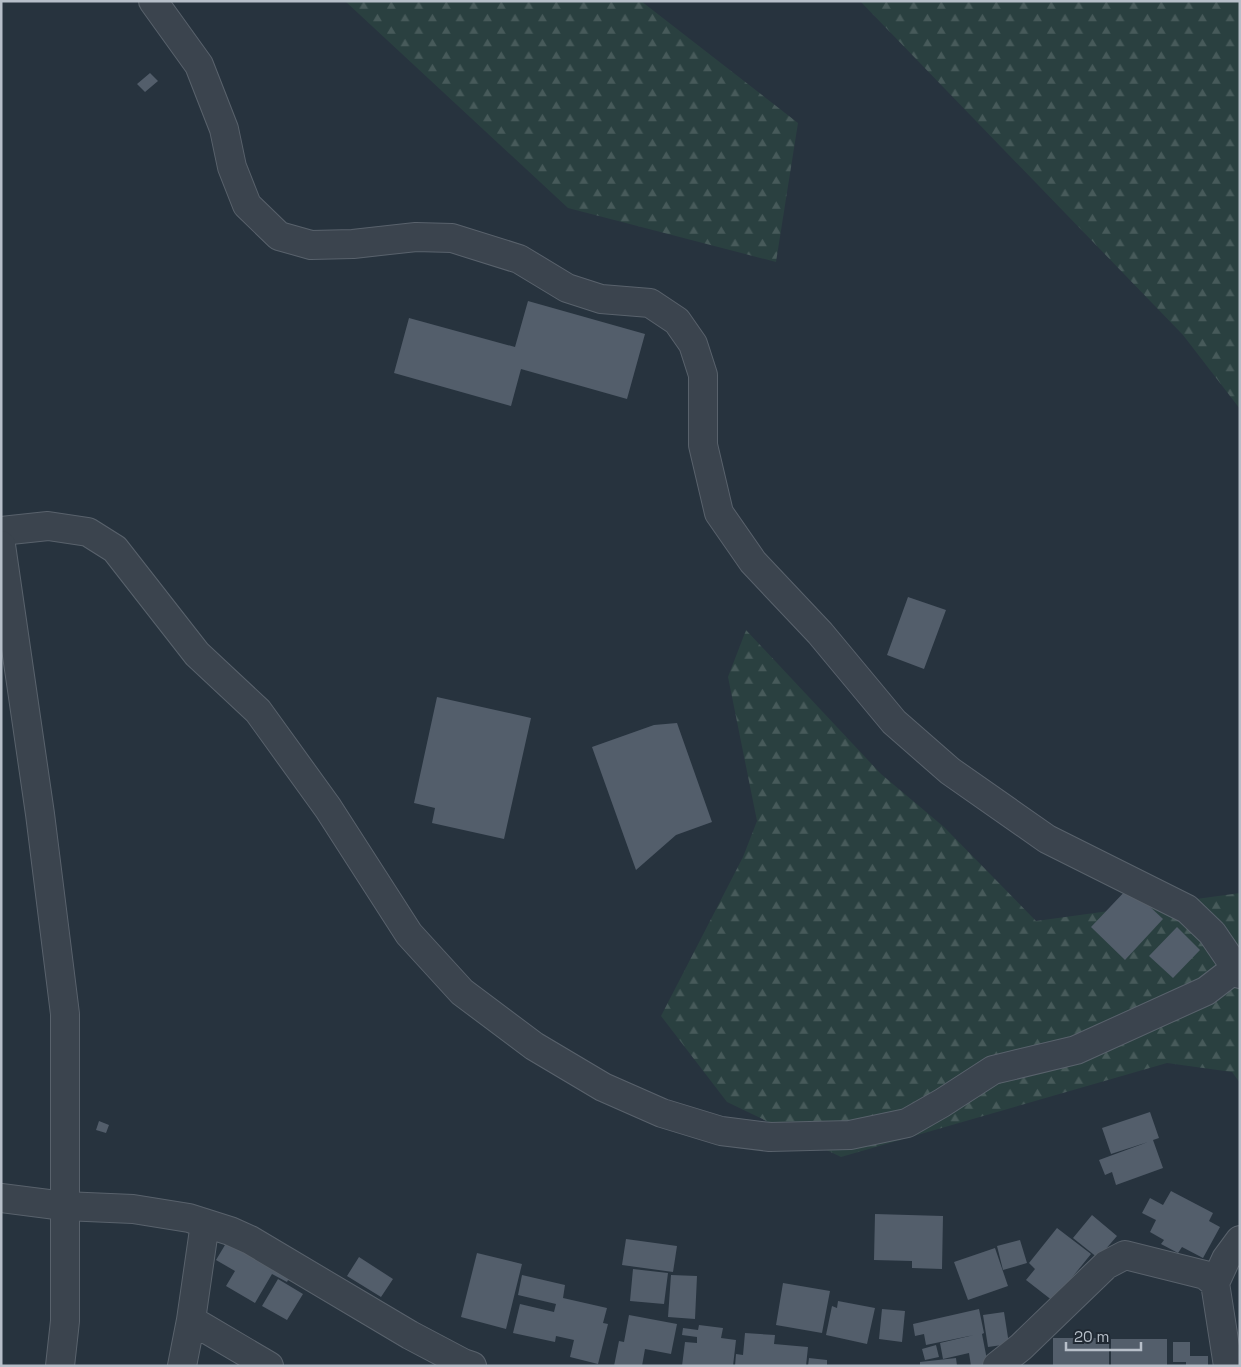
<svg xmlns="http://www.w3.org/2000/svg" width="1241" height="1367" font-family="'Space Grotesk',sans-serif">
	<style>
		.forest { fill: url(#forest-firs) }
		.building { fill: #535e6b }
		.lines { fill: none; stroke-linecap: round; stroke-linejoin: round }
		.minor-casing { stroke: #59626c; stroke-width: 30 }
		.tertiary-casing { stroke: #59626c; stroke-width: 30 }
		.minor { stroke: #3b444e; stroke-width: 28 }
		.tertiary { stroke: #3b444e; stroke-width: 28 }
	</style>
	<defs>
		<pattern id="forest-firs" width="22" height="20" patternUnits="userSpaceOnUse" patternTransform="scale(1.25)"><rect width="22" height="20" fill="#2a4040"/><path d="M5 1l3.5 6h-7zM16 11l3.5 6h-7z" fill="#475a5a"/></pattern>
	</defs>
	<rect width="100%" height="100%" fill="#27333e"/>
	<path class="forest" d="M345,1H641L798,123L776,262L568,208Z
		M860,1H1240V409L1183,335Z
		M746,630L881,774L944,827L1036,921L1240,893V1083L1232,1072L1167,1063L841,1157L727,1102L661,1016L743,857L757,821L728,677Z"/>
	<path class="building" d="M150,73L158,81L145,92L137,84Z
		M528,301L645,334L627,399L521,369L511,406L394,373L409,318L515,347Z
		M908,597L946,610L924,669L887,655Z
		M437,697L531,718L504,839L432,823L435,808L414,803Z
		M677,723L712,822L676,835L636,870L592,747L654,725Z
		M1129,887L1163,919L1125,960L1091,927Z
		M1177,927L1200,950L1173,978L1149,956Z
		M1150,1112L1159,1138L1153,1140L1163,1168L1116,1185L1112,1172L1105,1175L1099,1160L1148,1142L1111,1154L1102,1128Z
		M99,1121L109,1125L106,1133L96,1130Z
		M1171,1191L1213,1213L1209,1221L1220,1227L1203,1258L1182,1247L1178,1253L1161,1244L1164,1240L1150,1232L1156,1220L1142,1213L1150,1198L1163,1205Z
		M875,1214L943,1216L942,1269L912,1268V1261L874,1260Z
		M1092,1215L1117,1236L1098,1258L1073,1238Z
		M1057,1228L1091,1254L1053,1301L1026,1280L1035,1269L1029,1263Z
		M626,1239L677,1246L673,1272L622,1265Z
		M228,1240L291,1274L287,1282L272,1274L255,1303L226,1286L235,1271L216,1260Z
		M1020,1240L1027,1263L1003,1270L997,1246Z
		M995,1248L1008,1286L968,1300L954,1262Z
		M477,1253L522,1264L506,1329L461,1317Z
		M359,1257L393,1279L381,1297L347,1276Z
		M633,1269L668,1273L664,1304L630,1301Z
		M522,1275L565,1285L563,1298L607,1308L603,1323L608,1324L598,1364L570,1357L574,1340L556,1336L555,1342L513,1333L520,1304L554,1312L556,1304L518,1295Z
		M671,1275L697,1276L695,1319L668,1317Z
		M278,1279L303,1294L287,1320L262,1306Z
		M783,1283L830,1291L822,1333L776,1325Z
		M838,1301L875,1308L867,1344L826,1335L832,1306L837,1308Z
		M882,1309L905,1311L902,1342L879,1339Z
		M979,1309L984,1333L982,1334L988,1365L971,1366L969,1353L943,1359L940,1343L974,1335L926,1345L924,1334L915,1336L913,1324Z
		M1004,1312L1009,1344L988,1347L983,1315Z
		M629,1315L677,1324L671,1354L645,1349L642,1366H614L619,1341L624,1342Z
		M699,1325L723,1328L721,1338L736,1340L733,1366H682L685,1342L697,1343V1337L682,1335L683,1328L698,1330Z
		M745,1333L775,1335L774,1344L808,1347L806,1366H735L736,1354L743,1355Z
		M1053,1338H1109V1366H1053Z
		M1111,1339H1167V1366H1111Z
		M1173,1342H1190V1356H1208V1366H1186V1362H1173Z
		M936,1345L939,1357L925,1360L922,1349Z
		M809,1358L827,1360V1366H808Z
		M956,1358L957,1366H920V1362Z"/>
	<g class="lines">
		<g class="minor-casing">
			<path id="minor" d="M153,1L199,65L224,129L232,167L247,205L279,236L311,245L353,244L416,237L452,238L519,259L567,288L601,299L650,303L677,321L693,344L703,375V445L719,513L753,562L820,633L894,722L950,771L1047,839L1187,909L1212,933L1240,974
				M1,531L48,526L88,532L115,549L197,654L258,711L328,808L409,934L462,992L534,1046L603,1087L662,1113L721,1131L770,1137L850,1135L907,1123L942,1103L993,1070L1076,1050L1206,991L1236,968
				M1,1198L64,1206L133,1209L189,1218L230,1231L250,1240L410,1335L463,1363L472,1366
				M1215,1283L1226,1259L1240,1240
				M191,1320L269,1366
				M182,1366L191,1320L205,1223
				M997,1366L1021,1347L1106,1265L1125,1255L1205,1275L1215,1283L1228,1366"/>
		</g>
		<g class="tertiary-casing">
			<path id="tertiary" d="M1,545L40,814L65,1014V1321L60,1366"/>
		</g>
		<use href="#minor" class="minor"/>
		<use href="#tertiary" class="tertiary"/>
	</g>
	<rect width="1241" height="1367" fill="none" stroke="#b7bfc9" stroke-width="5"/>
	<path d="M1066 1342v8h75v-8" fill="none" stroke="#b7bfc9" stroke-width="2.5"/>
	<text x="1074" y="1342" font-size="15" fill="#b7bfc9" stroke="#202933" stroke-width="4" paint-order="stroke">20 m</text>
</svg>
